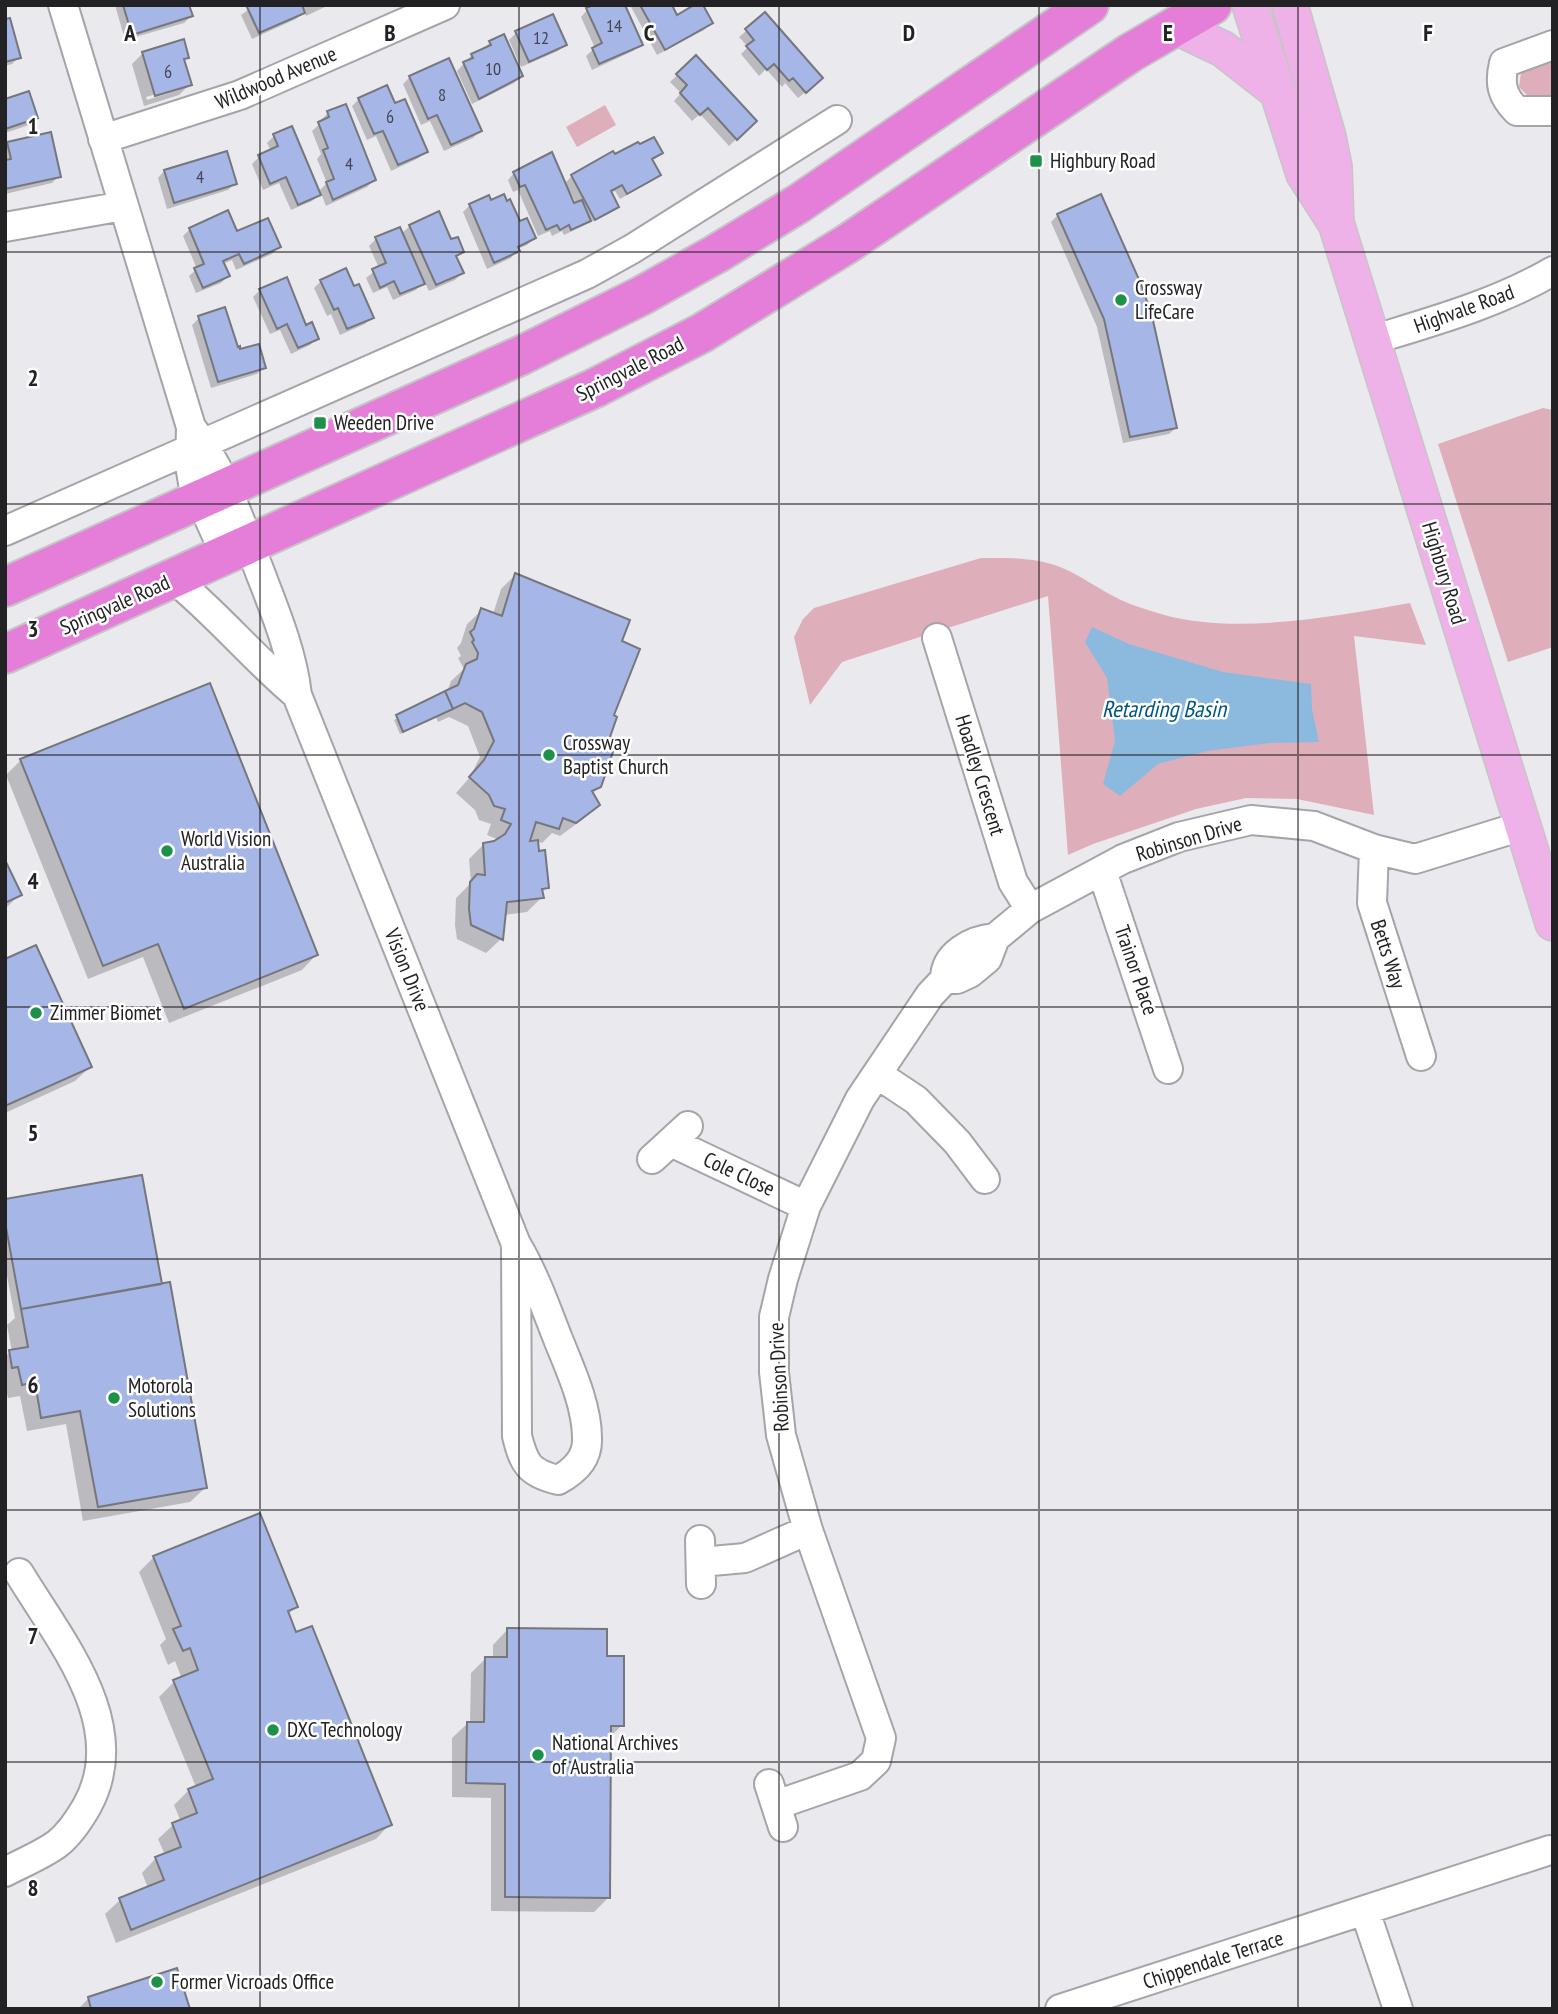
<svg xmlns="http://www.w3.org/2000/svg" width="1558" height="2014" font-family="'PT Sans Narrow',sans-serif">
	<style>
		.green { fill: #deafbb }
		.water { fill: #8bbade }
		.shadow { fill: #0003; fill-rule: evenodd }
		.building { fill: #a6b6e6; stroke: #75777c; stroke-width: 2 }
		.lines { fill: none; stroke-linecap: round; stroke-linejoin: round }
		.minor-casing { stroke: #a6a4a9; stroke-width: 32 }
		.major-casing { stroke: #c6c5c6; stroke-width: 38 }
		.highway-casing { stroke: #c6c5c6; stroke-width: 42 }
		.minor { stroke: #fff; stroke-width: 28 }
		.major { stroke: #efb2e8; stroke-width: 35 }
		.highway { stroke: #e57ed9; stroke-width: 38 }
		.grid { fill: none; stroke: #222123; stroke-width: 2; stroke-opacity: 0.55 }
		.poi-dot { fill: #1d9049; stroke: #fff; stroke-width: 2.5 }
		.labels { text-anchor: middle; stroke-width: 5; stroke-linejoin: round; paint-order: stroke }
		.number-label { font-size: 18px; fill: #434654 }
		.street-label { font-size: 21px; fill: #222123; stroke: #fff }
		.poi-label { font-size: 21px; fill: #222123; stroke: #fff; text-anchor: start }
		.water-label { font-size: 23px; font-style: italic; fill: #005682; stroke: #fff }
		.grid-label { font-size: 23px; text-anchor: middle; font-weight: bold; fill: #222123; stroke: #fff; stroke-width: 5; stroke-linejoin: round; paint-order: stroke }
	</style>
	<rect width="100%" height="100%" fill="#eae9ee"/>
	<path class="green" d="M1553,55V99L1533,101L1519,87L1522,65Z
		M605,105L616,125L577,147L566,127Z
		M1543,408L1553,410V647L1508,662L1438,444Z
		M981,558C1007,558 1035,557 1060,567C1082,576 1100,590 1121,600C1134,606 1148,610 1161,614C1235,636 1336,616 1410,603L1426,645L1354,636L1374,815L1297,799L1246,798L1196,809L1093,844L1068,855L1048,596L842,662L810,705L794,637L803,619L814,608Z"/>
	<path class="water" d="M1092,627L1129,644L1223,672L1311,684L1312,709L1319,742L1270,743L1207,751L1158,764L1120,796L1103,784L1115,741L1107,678L1085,642Z"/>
	<path class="shadow" d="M115,5H187L191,16L184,23L125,40Z
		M255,5H329L306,16L304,11L296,19L252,39L241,15Z
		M630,5H670L676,17L711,23L704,30L657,55Z
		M587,10L640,44L633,51L592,70L586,56L595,48L581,17Z
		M5,21L19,57L12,64L5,66Z
		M746,31L814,85L798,98L785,83L782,87L766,69L759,76L741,54L748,47L739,37Z
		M516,33L565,44L558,51L521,67L509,40Z
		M504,37L521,76L514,83L472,104L457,71L472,55L490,43Z
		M143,53L187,57L183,61L190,84L179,95L144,106L132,64ZM179,87V90L147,100L146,97Z
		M696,57L755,121L729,146L700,114L692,121L674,101L681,93L670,82Z
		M410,77L480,131L473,138L444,151L430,121L421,125L403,84Z
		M359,99L394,106L426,151L419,158L391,171L376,136L367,140L352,106Z
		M5,101L36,118L29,125L5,133Z
		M328,113L374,180L367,187L326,206L321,193L312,201L291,210L279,183L263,190L252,164L259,157L271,151L267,143L274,136L318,192L327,183L317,159L321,154L312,131L322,122L321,120Z
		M8,143L59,176L52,183L5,194V146Z
		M661,153L652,161L659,175L652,181L620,199L615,191L610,193L617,206L610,213L564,235L562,231L552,236L550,231L538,236L518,190L513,192L508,180L514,173L564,184L572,176L615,157ZM570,192L577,204L573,206L568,193Z
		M164,171L235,183L228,190L167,209L158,178Z
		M490,202L534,238L527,245L517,249L511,258L487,269L463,212L470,205Z
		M1058,215L1176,428L1169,434L1123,443L1097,327L1051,222Z
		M410,226L450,242L462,252L455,258L462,273L455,280L429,291L424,281L416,290L393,300L387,287L373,293L366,278L379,268L369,246L376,239L399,229L401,234Z
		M190,229L236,234L279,247L272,254L236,270L232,260L223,264L228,276L221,283L196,293L189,276L197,269L183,236Z
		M321,281L354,288L372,317L365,324L340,335L331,314L327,316L314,288Z
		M260,290L305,327L317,338L310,345L291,354L280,330L270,334L253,297Z
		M199,318L264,367L257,374L211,388L192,325Z
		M515,575L620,642L612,716L600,786L592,794L598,805L583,819L560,836L552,833L542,843L529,838L547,887L541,893L542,897L527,912L504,915L501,939L486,953L457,939L455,925L456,898L471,883L469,859L484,844L499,840L487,835L491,824L479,820L475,810L456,793L470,777L480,757L468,726L449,717L438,722L436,717L400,734L394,720L447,692L451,681L464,669L458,658L461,656L457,648L461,643L467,624L482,610L493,614L501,589Z
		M21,760L316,955L302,970L169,1023L143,957L88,979L6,775Z
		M5,864L19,895L5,909Z
		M5,961L90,1067L75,1081L5,1113Z
		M5,1201L160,1283L205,1488L190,1502L83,1521L66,1424L27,1431L20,1396L8,1398L5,1386V1356L12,1352L7,1325L15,1318L5,1265Z
		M154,1557L296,1606L288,1615L295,1634L390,1824L376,1839L116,1943L105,1914L120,1900L148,1888L142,1873L156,1858L165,1855L158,1839L173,1825L181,1822L174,1805L189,1790L196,1787L159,1697L174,1682L182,1679L175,1661L168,1665L160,1645L166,1639L139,1572Z
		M507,1630L606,1658L622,1725L609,1738V1897L594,1912L491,1911V1798L452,1797V1738L467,1724H470L471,1673L485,1659H493V1645Z
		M89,1998L188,2009H78Z"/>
	<path class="building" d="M123,5H189L193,16L132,35Z
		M250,5H302L305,13L259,33L247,7Z
		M593,5H625L643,45L599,64L592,48L602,43L586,8Z
		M640,5H672L677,15L694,5H703L713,23L665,50Z
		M765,12L823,78L806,93L793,78L789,81L774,64L767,70L746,46L754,40L745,29Z
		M553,14L567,45L529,62L515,31Z
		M10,18L21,58L5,62V19Z
		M504,34L523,76L479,99L463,62L473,58L471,54L491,45L489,41Z
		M184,39L189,58L184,59L192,85L155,96L142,52Z
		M696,55L757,121L737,140L708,108L700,115L680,93L687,85L676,74Z
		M449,58L482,131L451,145L437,115L428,119L409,76Z
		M387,85L395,103L405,99L428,152L398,165L383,131L374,134L358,98Z
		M29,91L38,118L5,129V99Z
		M346,104L376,180L333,200L326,182L334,179L323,150L328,148L318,122L329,117L327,111Z
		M292,126L321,195L298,205L286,177L270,184L258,155L278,146L273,134Z
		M51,132L61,177L5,189V160L11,159L7,142Z
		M654,137L663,153L652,159L661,175L627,194L622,185L611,191L619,207L595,220L571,175L613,151L615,154L638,142L640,144Z
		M227,151L237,184L174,203L164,170Z
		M552,152L574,203L582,200L591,221L571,230L569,225L560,230L557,225L546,230L525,185L520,187L513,172Z
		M504,194L507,201L510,199L520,221L527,218L536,238L518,247L520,251L494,263L469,204L489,195L491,200Z
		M1101,194L1141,284L1152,316L1177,428L1130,437L1104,319L1057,214Z
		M228,210L237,231L268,218L281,247L244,264L239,254L223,261L230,276L203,288L194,268L204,264L189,228Z
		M439,211L451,239L458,237L464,252L456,256L464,273L436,285L409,225Z
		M400,227L425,284L400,294L394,281L380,288L372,269L386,263L375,237Z
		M346,268L354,286L359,284L374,318L347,329L338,308L334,310L320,280Z
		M287,277L306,325L312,322L319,339L298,348L287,324L277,329L259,289Z
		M225,307L238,347L240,346V349L259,344L266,368L218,382L198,316Z
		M515,573L630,620L622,641L640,649L614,715L617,717L610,737L617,740L601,787L592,791L600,805L576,823L563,818L559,829L536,822L530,841L538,840L539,851L545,850L549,888L542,889L544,898L507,902L503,940L471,925L469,909L470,882L477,874L485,875L483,843L494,841L505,834L511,824L501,820L505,809L494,806L489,795L469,777L484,760L494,741L482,712L465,703L453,709L445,691L458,685L466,664L477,659L478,653L472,642L474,640L470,632L474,629L481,608L502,616Z
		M210,683L318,955L184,1009L158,944L103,966L20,759Z
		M445,691L453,709L403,732L396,715Z
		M5,860L22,895L5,903Z
		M36,945L92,1067L5,1106V959Z
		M142,1175L162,1284L21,1309L5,1222V1199Z
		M170,1282L207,1488L98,1507L80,1411L41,1418L35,1382L22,1385L18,1367L12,1368L9,1350L28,1347L21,1309Z
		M260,1513L298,1607L288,1611L296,1632L312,1626L392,1825L131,1930L119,1898L164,1880L155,1857L181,1847L172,1823L197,1813L188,1789L213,1779L173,1680L198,1670L190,1648L183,1651L173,1629L181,1626L153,1556Z
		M507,1628L607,1629V1656H624V1726H611L610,1898L505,1897V1784L466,1783L467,1722H484L485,1657H507Z
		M177,1968L190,2009H91L88,1997Z"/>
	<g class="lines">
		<g class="minor-casing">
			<path id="minor" d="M63,5L191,427L190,465L193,483L226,556
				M1553,45L1504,63C1499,84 1502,96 1517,111H1553
				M103,139L240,95L445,5
				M5,227L123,206
				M1372,340C1434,321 1496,304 1553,271
				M191,427C223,469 239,519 258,567C274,609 292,651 297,695L516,1244C534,1274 545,1306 558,1339C570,1369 587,1405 587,1438C588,1458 575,1471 558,1480C529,1473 524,1464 517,1436L516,1244
				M5,531L587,274L632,249L837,120
				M174,579C218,615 254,659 297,695
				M937,638L1013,882L1030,909
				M1374,849L1372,903L1421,1056
				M1102,871L1168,1069
				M945,979H957L970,973L987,959L995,938L1030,909L1123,859L1179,837L1251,820L1314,826L1374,849L1415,859L1522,826
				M877,1074L916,1100L957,1142L985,1179
				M671,1142L806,1206
				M652,1159L688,1126
				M700,1540L701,1584
				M701,1562L745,1558L808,1530
				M769,1784L783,1827
				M776,1805L860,1776L876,1761L881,1738L808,1530L781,1435L774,1372V1317L783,1279L806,1206L860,1099L930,995L945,979C945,954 972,940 995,938
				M5,1872C22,1863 42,1855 57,1844C70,1834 79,1820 87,1806C132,1725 60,1641 19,1573
				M1365,1911L1398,2009
				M1060,2009L1550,1850"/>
		</g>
		<g class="major-casing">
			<path id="major" d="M1250,5L1304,174L1335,222
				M1290,5L1328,137L1334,167L1336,223L1553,923
				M1175,26L1223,49L1278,92"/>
		</g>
		<g class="highway-casing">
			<path id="highway" d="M5,587L522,355L641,296L716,254L798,204L1089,5
				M5,654L595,388L702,333L847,244L1130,53L1212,5"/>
		</g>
		<use href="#minor" class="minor"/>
		<use href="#major" class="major"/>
		<use href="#highway" class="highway"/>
	</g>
	<path class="grid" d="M260,5V2009M519,5V2009M779,5V2009M1039,5V2009M1298,5V2009M5,252H1553M5,504H1553M5,755H1553M5,1007H1553M5,1259H1553M5,1510H1553M5,1762H1553"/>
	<g class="poi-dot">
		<rect x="1029" y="154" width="14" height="14" rx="3.5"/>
		<circle cx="1121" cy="300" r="7"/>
		<rect x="313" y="416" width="14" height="14" rx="3.5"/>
		<circle cx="549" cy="755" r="7"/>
		<circle cx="167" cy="851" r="7"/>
		<circle cx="36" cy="1013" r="7"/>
		<circle cx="114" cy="1398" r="7"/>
		<circle cx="273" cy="1730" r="7"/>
		<circle cx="538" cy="1755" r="7"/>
		<circle cx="157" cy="1982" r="7"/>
	</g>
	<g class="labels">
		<g class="number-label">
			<text x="614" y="32">14</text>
			<text x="541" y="44">12</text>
			<text x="493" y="75">10</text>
			<text x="168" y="78">6</text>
			<text x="442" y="101">8</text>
			<text x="390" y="123">6</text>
			<text x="349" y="170">4</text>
			<text x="200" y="183">4</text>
		</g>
		<g class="street-label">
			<text transform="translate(276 78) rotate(-23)" y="7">Wildwood Avenue</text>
			<text transform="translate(1464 309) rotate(-20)" y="7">Highvale Road</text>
			<text transform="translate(630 369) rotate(-27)" y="7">Springvale Road</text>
			<text transform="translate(1444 573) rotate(73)" y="7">Highbury Road</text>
			<text transform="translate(115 605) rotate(-24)" y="7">Springvale Road</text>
			<text transform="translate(980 775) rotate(73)" y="7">Hoadley Crescent</text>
			<text transform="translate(1189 839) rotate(-17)" y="7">Robinson Drive</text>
			<text transform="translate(1388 954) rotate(72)" y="7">Betts Way</text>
			<text transform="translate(407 970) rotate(68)" y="7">Vision Drive</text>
			<text transform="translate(1136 970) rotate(71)" y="7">Trainor Place</text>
			<text transform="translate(739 1174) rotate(25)" y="7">Cole Close</text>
			<text transform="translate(779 1377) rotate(-93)" y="7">Robinson Drive</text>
			<text transform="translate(1213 1960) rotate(-18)" y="7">Chippendale Terrace</text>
		</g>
		<g class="poi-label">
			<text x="1050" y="168">Highbury Road</text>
			<text x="1135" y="295">Crossway<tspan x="1135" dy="24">LifeCare</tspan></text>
			<text x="334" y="430">Weeden Drive</text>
			<text x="563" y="750">Crossway<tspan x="563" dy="24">Baptist Church</tspan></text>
			<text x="181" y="846">World Vision<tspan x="181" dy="24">Australia</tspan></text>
			<text x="50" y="1020">Zimmer Biomet</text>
			<text x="128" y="1393">Motorola<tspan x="128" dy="24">Solutions</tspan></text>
			<text x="287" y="1737">DXC Technology</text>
			<text x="552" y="1750">National Archives<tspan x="552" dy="24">of Australia</tspan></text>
			<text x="171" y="1989">Former Vicroads Office</text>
		</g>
		<g class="water-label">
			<text x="1164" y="717">Retarding Basin</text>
		</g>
	</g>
	<g class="grid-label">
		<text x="130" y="41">A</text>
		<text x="390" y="41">B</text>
		<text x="649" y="41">C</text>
		<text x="909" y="41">D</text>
		<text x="1168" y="41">E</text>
		<text x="1428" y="41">F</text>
		<text x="33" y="134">1</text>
		<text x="33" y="386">2</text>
		<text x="33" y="637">3</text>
		<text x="33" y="889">4</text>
		<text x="33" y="1141">5</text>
		<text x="33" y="1393">6</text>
		<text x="33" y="1644">7</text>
		<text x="33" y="1896">8</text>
	</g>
	<rect width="1558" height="2014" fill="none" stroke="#222123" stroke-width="14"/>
</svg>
